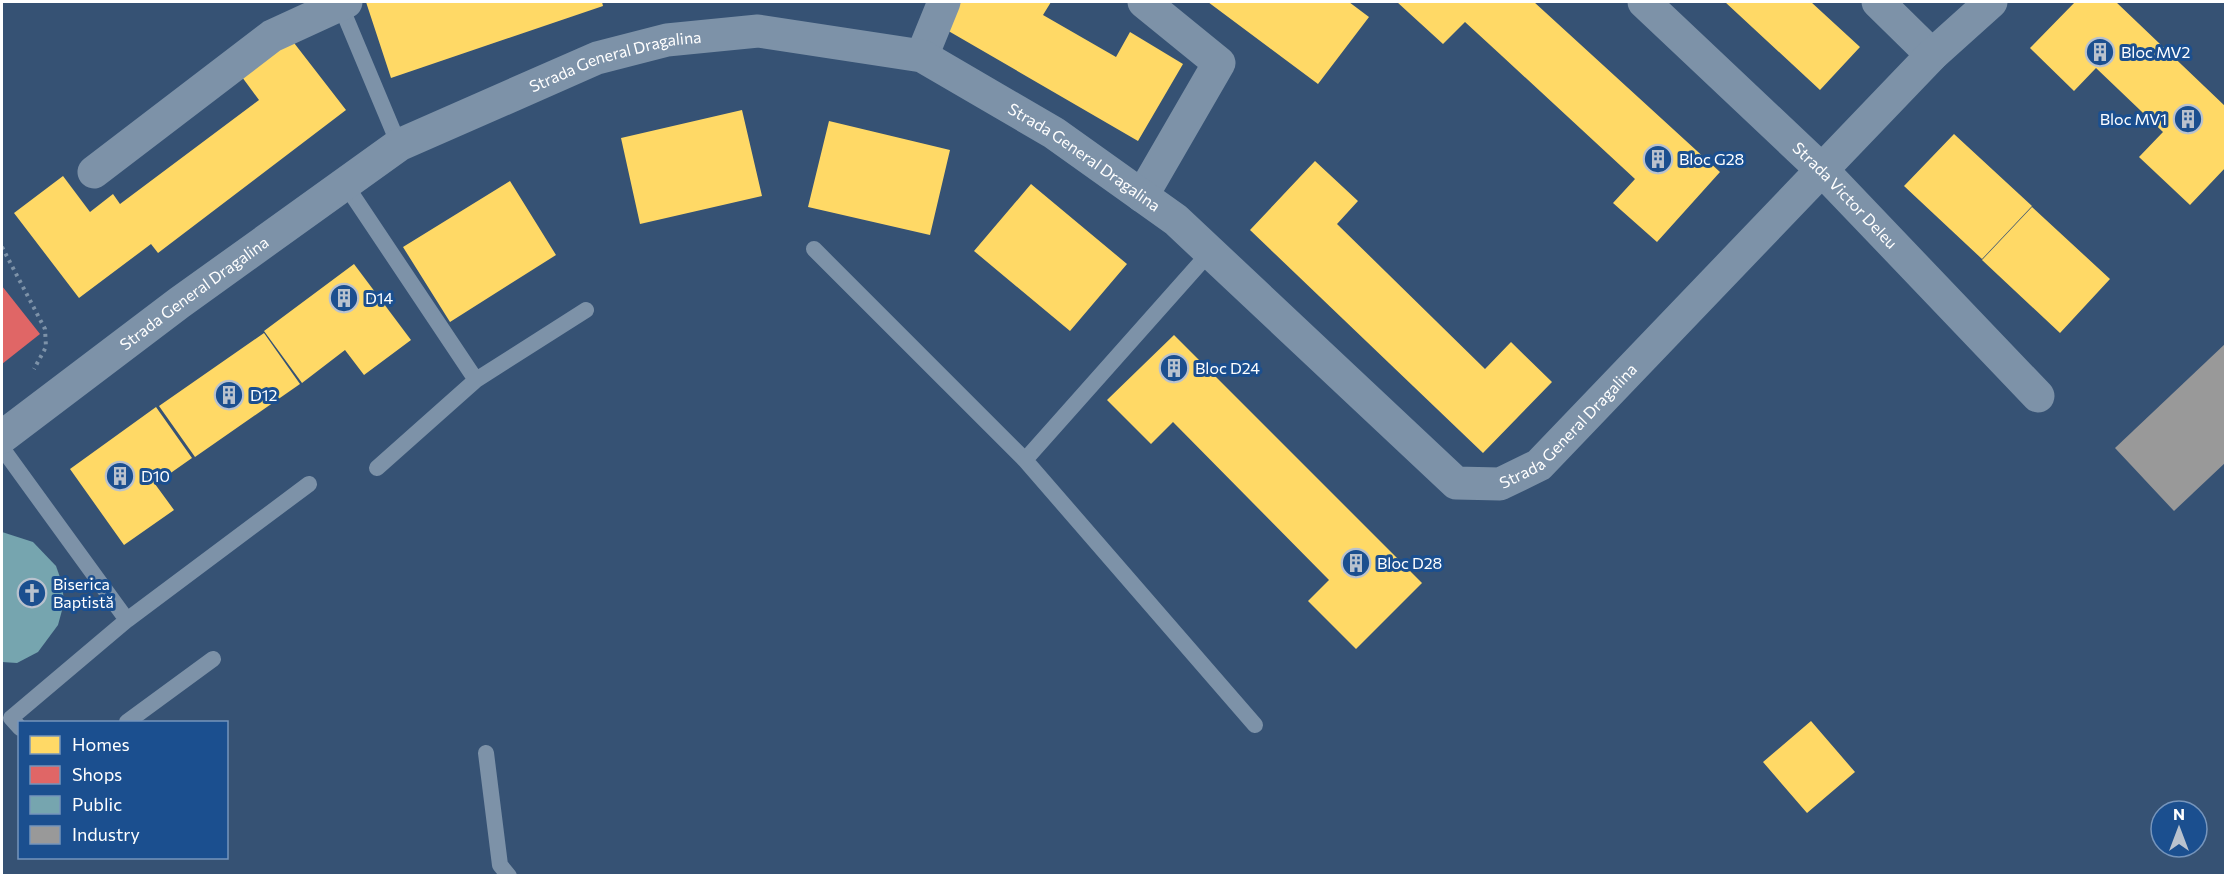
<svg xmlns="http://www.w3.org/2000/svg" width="2227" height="877" font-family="Commissioner,sans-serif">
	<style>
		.homes { fill: #ffd966 }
		.shops { fill: #e06666 }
		.public { fill: #76a5af }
		.industry { fill: #999 }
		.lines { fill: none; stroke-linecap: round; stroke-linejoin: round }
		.path { stroke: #7d92a8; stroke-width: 4; stroke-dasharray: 3 4.5; stroke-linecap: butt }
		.lane { stroke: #7d92a8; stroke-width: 16 }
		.street { stroke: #7d92a8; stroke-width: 33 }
		.labels { text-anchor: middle; stroke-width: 6; stroke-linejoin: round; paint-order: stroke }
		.poi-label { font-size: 16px; fill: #fff; stroke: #1b4f8f; text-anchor: start }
		.street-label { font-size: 16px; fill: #fff; stroke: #1b4f8f }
	</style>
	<rect width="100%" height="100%" fill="#365274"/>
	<path class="homes" d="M366,2H602L603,6L391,78Z
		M961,2H1051L1043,15L1116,57L1130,32L1183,64L1138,141L945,29Z
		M1208,2H1349L1369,17L1318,84Z
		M1397,2H1534L1720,172L1657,242L1613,203L1635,179L1502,56L1465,22L1443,44Z
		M1725,2H1811L1860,47L1820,90Z
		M2075,2H2116L2226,107V167L2190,205L2139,157L2163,132L2096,68L2074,91L2030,48Z
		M291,39L346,110L158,253L151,244L79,298L14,213L63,176L90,212L113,194L120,204L259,100L242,77Z
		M742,110L762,196L640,224L621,138Z
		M829,121L950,150L930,235L808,207Z
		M1954,134L2032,206L1982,259L1904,186Z
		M1315,161L1358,201L1337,224L1485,369L1511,342L1552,382L1483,453L1250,230Z
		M510,181L556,255L450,322L403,247Z
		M1031,184L1127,264L1070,331L974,251Z
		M2032,207L2110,279L2060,333L1982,260Z
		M354,264L411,340L364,375L345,350L302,383L264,331Z
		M264,333L300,384L195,457L159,406Z
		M1174,335L1422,583L1356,649L1308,601L1329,580L1173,422L1151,444L1107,400Z
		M156,407L192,458L155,484L174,510L124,545L70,469Z
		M1811,721L1855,772L1807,813L1763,762Z"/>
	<path class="shops" d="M2,286L40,334L2,364Z"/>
	<path class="public" d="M2,532L33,542L56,566L62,583L64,603L58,625L38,652L17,663L2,662Z"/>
	<path class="industry" d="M2226,343V462L2174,511L2115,448Z"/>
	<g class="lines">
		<path class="path" d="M2,247L45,329L46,347L34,369"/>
		<path class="lane" d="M340,4L399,145
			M345,184L476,380L586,310
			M814,249L1025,460L1255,725
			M2,448L127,620L309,484
			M1025,460L1210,252
			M377,468L476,380
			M127,722L213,659
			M20,728L11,718L127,620
			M486,753L500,865L509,876"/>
		<g class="street">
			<path id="s1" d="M1644,2L1823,171L2038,396"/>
			<path d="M1878,2L1932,55"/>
			<path d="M922,56L944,2"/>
			<path d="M94,172L272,36L346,2"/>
			<path d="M1142,196L1219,63L1144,2"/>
			<path id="s2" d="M2,437L179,303L399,145L597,58L667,40L758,31L922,56L1054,133L1176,220L1456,483L1500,484L1539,465L1932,55L1991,2"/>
		</g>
	</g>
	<defs>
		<g id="building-ring" transform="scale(1.5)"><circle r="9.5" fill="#1b4f8f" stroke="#b9c2ce" stroke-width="1.5"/><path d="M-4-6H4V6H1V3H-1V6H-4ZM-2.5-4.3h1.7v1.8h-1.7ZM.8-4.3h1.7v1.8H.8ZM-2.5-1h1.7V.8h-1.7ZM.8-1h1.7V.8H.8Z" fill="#b9c2ce"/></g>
		<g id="church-ring" transform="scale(1.5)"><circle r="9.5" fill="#1b4f8f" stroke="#b9c2ce" stroke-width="1.5"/><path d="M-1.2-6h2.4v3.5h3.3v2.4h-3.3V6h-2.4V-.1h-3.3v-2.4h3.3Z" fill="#b9c2ce"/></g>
	</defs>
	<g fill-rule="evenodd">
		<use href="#building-ring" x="2100" y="52"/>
		<use href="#building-ring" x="2188" y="119"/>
		<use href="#building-ring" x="1658" y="159"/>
		<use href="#building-ring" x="344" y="298"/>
		<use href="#building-ring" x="1174" y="368"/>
		<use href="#building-ring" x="229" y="395"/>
		<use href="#building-ring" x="120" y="476"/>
		<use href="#building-ring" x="1356" y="563"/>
		<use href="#church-ring" x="32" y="593"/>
	</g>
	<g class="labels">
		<g class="poi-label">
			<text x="2121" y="58">Bloc MV2</text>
			<text x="2167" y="125" text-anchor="end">Bloc MV1</text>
			<text x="1679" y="165">Bloc G28</text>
			<text x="365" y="304">D14</text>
			<text x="1195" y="374">Bloc D24</text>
			<text x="250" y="401">D12</text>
			<text x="141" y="482">D10</text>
			<text x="1377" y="569">Bloc D28</text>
			<text x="53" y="590">Biserica<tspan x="53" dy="18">Baptistă</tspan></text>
		</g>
		<g class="street-label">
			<text dy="6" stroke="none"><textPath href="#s2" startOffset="726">Strada General Dragalina</textPath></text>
			<text dy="6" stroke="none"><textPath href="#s2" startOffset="1230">Strada General Dragalina</textPath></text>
			<text dy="6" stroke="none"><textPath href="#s1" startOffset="279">Strada Victor Deleu</textPath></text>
			<text dy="6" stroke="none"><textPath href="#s2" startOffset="240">Strada General Dragalina</textPath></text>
			<text dy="6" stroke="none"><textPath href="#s2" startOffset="1860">Strada General Dragalina</textPath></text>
		</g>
	</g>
	<rect width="2227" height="877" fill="none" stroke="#ffffff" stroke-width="6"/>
	<rect x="18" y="721" width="210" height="138" fill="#1b4f8f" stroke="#7695bc" stroke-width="1.5"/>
	<rect x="30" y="736" width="30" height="18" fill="#ffd966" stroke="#7695bc" stroke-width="1.5"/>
	<text x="72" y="751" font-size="18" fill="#ffffff">Homes</text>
	<rect x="30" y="766" width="30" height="18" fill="#e06666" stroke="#7695bc" stroke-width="1.5"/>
	<text x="72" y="781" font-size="18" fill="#ffffff">Shops</text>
	<rect x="30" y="796" width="30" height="18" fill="#76a5af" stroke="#7695bc" stroke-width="1.5"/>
	<text x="72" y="811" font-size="18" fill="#ffffff">Public</text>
	<rect x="30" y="826" width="30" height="18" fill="#999999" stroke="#7695bc" stroke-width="1.5"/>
	<text x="72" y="841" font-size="18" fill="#ffffff">Industry</text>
	<g transform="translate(2179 829)"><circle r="28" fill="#1b4f8f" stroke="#7695bc" stroke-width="1.5"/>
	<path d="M0-4.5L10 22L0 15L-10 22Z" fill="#b9c2ce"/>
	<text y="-9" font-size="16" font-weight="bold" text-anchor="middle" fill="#ffffff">N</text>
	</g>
</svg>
